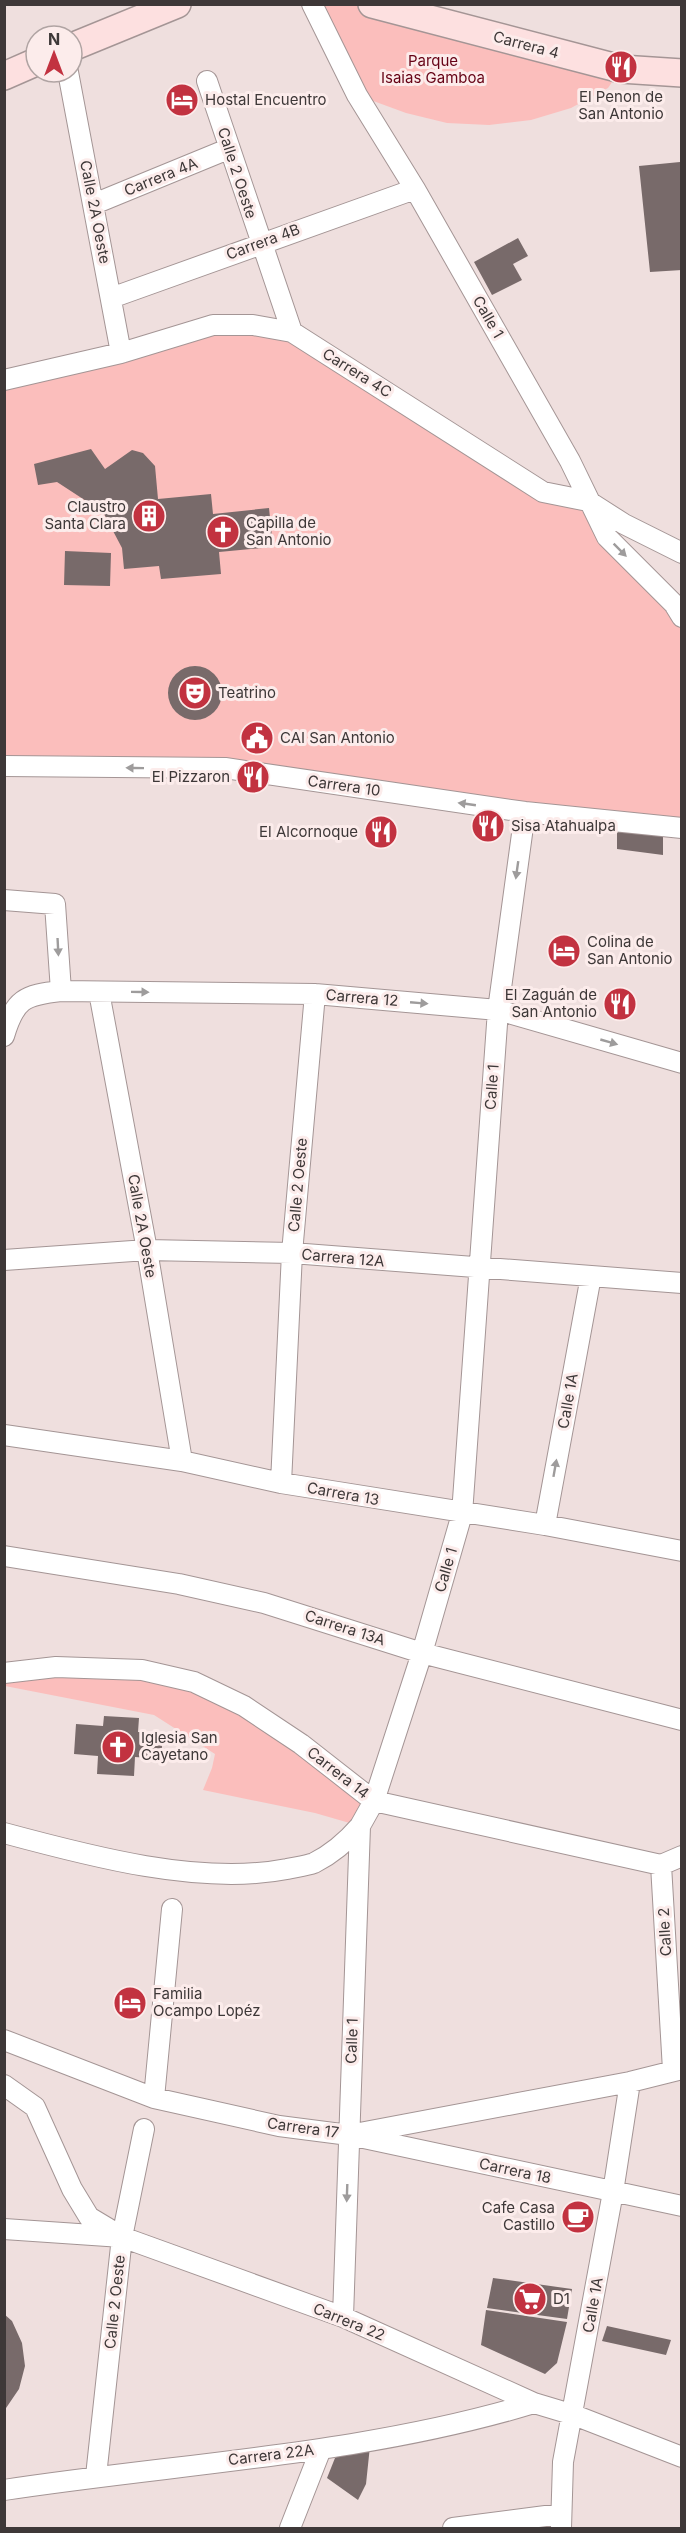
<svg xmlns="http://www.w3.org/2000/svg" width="686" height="2533" font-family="Inter,sans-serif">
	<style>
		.green { fill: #fbbebc }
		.building { fill: #786a6a }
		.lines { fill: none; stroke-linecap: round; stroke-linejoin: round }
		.minor-casing { stroke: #a49595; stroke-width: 22 }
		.secondary-casing { stroke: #a49595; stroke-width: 30 }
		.minor { stroke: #fff; stroke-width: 20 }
		.secondary { stroke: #fde0e0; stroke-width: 27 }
		.oneway { fill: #9e9c9c }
		.labels { text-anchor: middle; stroke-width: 6; stroke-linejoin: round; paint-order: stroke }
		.street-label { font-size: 15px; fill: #3e3838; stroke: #fceceb }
		.park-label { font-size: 15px; fill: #660316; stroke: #fceceb }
		.poi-label { font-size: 15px; fill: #3e3838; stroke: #fceceb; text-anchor: start }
	</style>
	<rect width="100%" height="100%" fill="#efdfde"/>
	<path class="green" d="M312,5H372L621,69L608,88L571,108L531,120L489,125L447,123L406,113L357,95Z
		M213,325L292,332L543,492L588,501L681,617V828L248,771L5,766L4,380Z
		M4,1673L194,1682L374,1801L360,1826L315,1813L203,1790L212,1768L215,1754L154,1715L5,1686Z"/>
	<path class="building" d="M680,162L682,270L650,272L639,166Z
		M518,238L528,256L513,264L522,280L492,295L474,262Z
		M91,449L105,469L132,450L143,453L155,466L158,499L211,494L213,514L269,508L273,547L219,552L221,574L161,579L159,566L124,569L122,548L103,512L57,482L38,485L34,464Z
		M65,551L111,553L110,586L64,585Z
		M168 693a27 27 0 1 1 54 0a27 27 0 1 1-54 0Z
		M248,728H267V748H248Z
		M617,827L663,835V855L617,849Z
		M104,1716L139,1718L138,1732L163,1733L161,1759L135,1757L134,1776L97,1774L98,1756L74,1754L76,1724L103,1726Z
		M493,2278L572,2289L567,2319L487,2308Z
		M486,2310L567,2322L557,2363L545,2374L481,2345Z
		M4,2314L12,2321L22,2343L25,2366L19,2389L4,2411Z
		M607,2326L671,2340L666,2355L602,2341Z
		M370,2446L366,2484L358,2500L327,2478L335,2458L353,2448Z"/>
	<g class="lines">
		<g class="minor-casing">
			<path id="minor" d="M312,4L357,95L415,189L570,461L607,537L674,604L682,617
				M68,72L121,353
				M207,81L292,332
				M94,204L228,149
				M111,298L415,189
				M4,380L121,353L213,325H253L292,332L543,492L588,501L624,524L682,553
				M4,766L225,768L525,812L682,828
				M4,900L55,904L61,991
				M99,992L147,1250L182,1461
				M4,1036C15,999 24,995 61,991L315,994L498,1010L682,1063
				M4,1260L147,1250L292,1253L682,1283
				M4,1435L182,1461L281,1483L545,1525L682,1551
				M281,1483L292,1253L315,994
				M545,1525L591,1276
				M4,1556L179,1584L264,1603L422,1653L682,1720
				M4,1673L56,1667L142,1670L194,1682L244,1706L301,1744L374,1801L661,1865L682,1856
				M4,1833C89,1856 201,1886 287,1869C296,1867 306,1866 314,1863C332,1854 347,1841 360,1826
				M661,1865L673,2070
				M4,2040L154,2098L279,2126L349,2135L630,2082L682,2069
				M4,2085L35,2107L72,2189L89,2217L119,2235
				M154,2098L172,1909
				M359,2137L682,2206
				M4,2229L122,2237L343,2317L534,2403L574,2415L682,2457
				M343,2317L360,1826L374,1801L422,1653L462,1514L498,1010L525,812
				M96,2476L122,2237L144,2129
				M4,2490C181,2463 363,2455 534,2403
				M290,2528L321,2449
				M453,2528L561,2514
				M561,2528L563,2462L613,2192L630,2082"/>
		</g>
		<g class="secondary-casing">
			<path id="secondary" d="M372,4L621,69L682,73
				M72,47L177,4
				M4,76L36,62"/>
		</g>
		<use href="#minor" class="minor"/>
		<use href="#secondary" class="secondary"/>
	</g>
	<defs><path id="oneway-solid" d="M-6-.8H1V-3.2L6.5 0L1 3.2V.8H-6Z" transform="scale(1.5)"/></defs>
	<g class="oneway">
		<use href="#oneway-solid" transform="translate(620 550) rotate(45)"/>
		<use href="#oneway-solid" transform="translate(135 768) rotate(-179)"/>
		<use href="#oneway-solid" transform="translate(467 804) rotate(-172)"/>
		<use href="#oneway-solid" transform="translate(517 870) rotate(98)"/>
		<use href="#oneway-solid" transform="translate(58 947) rotate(87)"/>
		<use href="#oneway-solid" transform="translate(140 992) rotate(1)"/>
		<use href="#oneway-solid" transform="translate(419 1003) rotate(5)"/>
		<use href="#oneway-solid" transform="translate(609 1042) rotate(16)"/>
		<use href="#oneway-solid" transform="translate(555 1468) rotate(-80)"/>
		<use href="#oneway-solid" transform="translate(347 2193) rotate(92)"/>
	</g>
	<defs>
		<g id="restaurant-disc" transform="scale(1.725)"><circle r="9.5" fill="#c23240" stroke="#fceceb"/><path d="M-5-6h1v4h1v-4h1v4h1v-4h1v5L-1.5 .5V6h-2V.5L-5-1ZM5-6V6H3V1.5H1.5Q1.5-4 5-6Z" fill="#fff"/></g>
		<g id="hotel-disc" transform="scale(1.725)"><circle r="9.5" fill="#c23240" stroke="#fceceb"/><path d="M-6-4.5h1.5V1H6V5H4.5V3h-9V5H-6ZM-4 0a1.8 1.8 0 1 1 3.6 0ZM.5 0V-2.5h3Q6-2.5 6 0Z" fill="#fff"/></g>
		<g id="building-disc" transform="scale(1.725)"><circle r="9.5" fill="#c23240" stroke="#fceceb"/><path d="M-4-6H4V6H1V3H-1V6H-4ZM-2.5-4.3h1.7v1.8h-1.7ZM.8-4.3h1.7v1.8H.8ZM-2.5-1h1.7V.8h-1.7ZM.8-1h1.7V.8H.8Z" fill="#fff"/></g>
		<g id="church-disc" transform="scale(1.725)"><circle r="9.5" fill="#c23240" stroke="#fceceb"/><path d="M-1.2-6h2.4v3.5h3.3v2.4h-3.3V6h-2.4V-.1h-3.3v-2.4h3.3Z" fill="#fff"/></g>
		<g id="theatre-disc" transform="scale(1.725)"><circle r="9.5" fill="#c23240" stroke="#fceceb"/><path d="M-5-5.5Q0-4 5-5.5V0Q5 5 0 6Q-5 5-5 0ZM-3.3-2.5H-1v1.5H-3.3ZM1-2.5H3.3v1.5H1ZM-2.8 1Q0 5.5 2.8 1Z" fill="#fff"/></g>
		<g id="civic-disc" transform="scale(1.725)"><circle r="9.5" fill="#c23240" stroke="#fceceb"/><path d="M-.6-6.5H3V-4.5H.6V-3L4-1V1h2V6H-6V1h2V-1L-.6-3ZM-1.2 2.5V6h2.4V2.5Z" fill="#fff"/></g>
		<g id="cafe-disc" transform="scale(1.725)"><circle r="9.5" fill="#c23240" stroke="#fceceb"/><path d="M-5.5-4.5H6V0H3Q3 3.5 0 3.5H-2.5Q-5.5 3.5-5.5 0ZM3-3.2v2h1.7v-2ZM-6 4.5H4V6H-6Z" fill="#fff"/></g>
		<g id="supermarket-disc" transform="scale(1.725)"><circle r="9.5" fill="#c23240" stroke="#fceceb"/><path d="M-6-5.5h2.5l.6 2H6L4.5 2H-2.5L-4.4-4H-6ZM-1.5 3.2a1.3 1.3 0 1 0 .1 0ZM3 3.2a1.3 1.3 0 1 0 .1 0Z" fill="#fff"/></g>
	</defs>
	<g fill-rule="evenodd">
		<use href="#restaurant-disc" x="621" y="67"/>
		<use href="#hotel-disc" x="182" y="100"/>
		<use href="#building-disc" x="149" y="516"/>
		<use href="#church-disc" x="223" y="532"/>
		<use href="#theatre-disc" x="195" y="693"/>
		<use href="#civic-disc" x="257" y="738"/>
		<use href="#restaurant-disc" x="253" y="777"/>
		<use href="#restaurant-disc" x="488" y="826"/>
		<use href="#restaurant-disc" x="381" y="832"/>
		<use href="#hotel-disc" x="564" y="951"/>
		<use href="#restaurant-disc" x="620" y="1004"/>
		<use href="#church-disc" x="118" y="1747"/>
		<use href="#hotel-disc" x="130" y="2003"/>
		<use href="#cafe-disc" x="578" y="2217"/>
		<use href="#supermarket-disc" x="530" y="2299"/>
	</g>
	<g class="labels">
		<g class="street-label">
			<text transform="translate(526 45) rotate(15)" y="5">Carrera 4</text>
			<text transform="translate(237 173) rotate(72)" y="5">Calle 2 Oeste</text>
			<text transform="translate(161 177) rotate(-22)" y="5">Carrera 4A</text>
			<text transform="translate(95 212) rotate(79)" y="5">Calle 2A Oeste</text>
			<text transform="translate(263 242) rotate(-20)" y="5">Carrera 4B</text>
			<text transform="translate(488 317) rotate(60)" y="5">Calle 1</text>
			<text transform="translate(357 373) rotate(32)" y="5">Carrera 4C</text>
			<text transform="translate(344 786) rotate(8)" y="5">Carrera 10</text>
			<text transform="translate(362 998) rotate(5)" y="5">Carrera 12</text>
			<text transform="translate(492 1087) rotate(-86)" y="5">Calle 1</text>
			<text transform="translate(298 1185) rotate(-85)" y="5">Calle 2 Oeste</text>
			<text transform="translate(142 1226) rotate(80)" y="5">Calle 2A Oeste</text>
			<text transform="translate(343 1258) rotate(5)" y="5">Carrera 12A</text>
			<text transform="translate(568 1401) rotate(-80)" y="5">Calle 1A</text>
			<text transform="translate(343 1494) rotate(10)" y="5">Carrera 13</text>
			<text transform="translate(446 1570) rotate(-74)" y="5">Calle 1</text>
			<text transform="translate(345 1628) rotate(18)" y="5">Carrera 13A</text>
			<text transform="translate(338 1773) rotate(38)" y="5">Carrera 14</text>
			<text transform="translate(665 1932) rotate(-93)" y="5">Calle 2</text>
			<text transform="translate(352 2041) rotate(-88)" y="5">Calle 1</text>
			<text transform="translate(303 2128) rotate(8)" y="5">Carrera 17</text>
			<text transform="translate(515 2171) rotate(12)" y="5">Carrera 18</text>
			<text transform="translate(115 2302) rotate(-84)" y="5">Calle 2 Oeste</text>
			<text transform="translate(593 2305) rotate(-80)" y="5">Calle 1A</text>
			<text transform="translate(349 2322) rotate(22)" y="5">Carrera 22</text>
			<text transform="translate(271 2455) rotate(-7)" y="5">Carrera 22A</text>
		</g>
		<g class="park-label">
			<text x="433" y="66">Parque<tspan x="433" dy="17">Isaias Gamboa</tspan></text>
		</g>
		<g class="poi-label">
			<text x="621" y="102" text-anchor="middle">El Penon de<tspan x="621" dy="17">San Antonio</tspan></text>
			<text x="205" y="105">Hostal Encuentro</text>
			<text x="126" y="512" text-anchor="end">Claustro<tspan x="126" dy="17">Santa Clara</tspan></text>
			<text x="246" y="528">Capilla de<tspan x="246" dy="17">San Antonio</tspan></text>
			<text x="218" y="698">Teatrino</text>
			<text x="280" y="743">CAI San Antonio</text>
			<text x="230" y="782" text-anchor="end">El Pizzaron</text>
			<text x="511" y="831">Sisa Atahualpa</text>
			<text x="358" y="837" text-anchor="end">El Alcornoque</text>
			<text x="587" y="947">Colina de<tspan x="587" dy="17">San Antonio</tspan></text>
			<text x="597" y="1000" text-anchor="end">El Zaguán de<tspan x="597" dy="17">San Antonio</tspan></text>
			<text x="141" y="1743">Iglesia San<tspan x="141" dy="17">Cayetano</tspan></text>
			<text x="153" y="1999">Familia<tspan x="153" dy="17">Ocampo Lopéz</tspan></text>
			<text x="555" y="2213" text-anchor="end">Cafe Casa<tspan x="555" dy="17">Castillo</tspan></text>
			<text x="553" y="2304">D1</text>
		</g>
	</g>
	<rect width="686" height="2533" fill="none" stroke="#3e3838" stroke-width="12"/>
	<g transform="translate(54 54)"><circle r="28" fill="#fceceb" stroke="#b0a4a3" stroke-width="1.5"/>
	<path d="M0-4.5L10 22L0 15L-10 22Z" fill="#c23240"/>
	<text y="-9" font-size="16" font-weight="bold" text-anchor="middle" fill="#3e3838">N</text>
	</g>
</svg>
